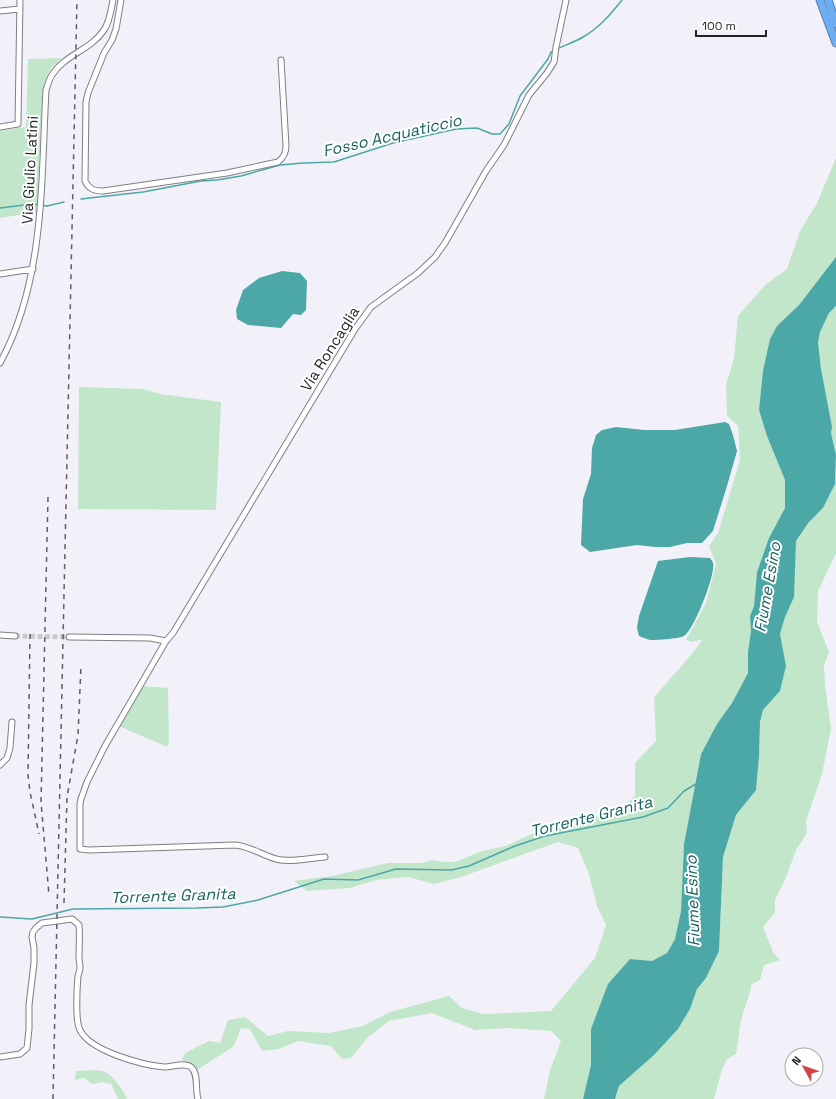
<svg xmlns="http://www.w3.org/2000/svg" width="836" height="1099" font-family="'Space Grotesk',sans-serif">
	<style>
		.green { fill: #c2e6ca }
		.water { fill: #4ca7a7 }
		.lines { fill: none; stroke-linecap: round; stroke-linejoin: round }
		.stream { stroke: #4ca7a7; stroke-width: 1.5 }
		.minor-tunnel { stroke: #c9c8cf; stroke-width: 5; stroke-dasharray: 5 2.5; stroke-linecap: butt }
		.minor-casing { stroke: #7e7e85; stroke-width: 7 }
		.highway-casing { stroke: #547eab; stroke-width: 9 }
		.minor { stroke: #fff; stroke-width: 5 }
		.highway { stroke: #6daef2; stroke-width: 7 }
		.rail { stroke: #5d5d62; stroke-width: 1.5; stroke-dasharray: 5 5; stroke-linecap: butt }
		.labels { text-anchor: middle; stroke-width: 4; stroke-linejoin: round; paint-order: stroke }
		.street-label { font-size: 15px; fill: #252528; stroke: #fff }
		.water-label { font-size: 16px; font-style: italic; fill: #186363; stroke: #fff }
	</style>
	<rect width="100%" height="100%" fill="#f2f1f9"/>
	<path class="green" d="M61,58L50,69L44,84L42,103L37,212L0,218V131L26,127L28,59Z
		M836,158V257L799,305L777,326L763,371L759,410L767,436L785,480V508L769,538L757,572L754,606L750,616L751,631L748,652V673L732,703L717,724L701,754L684,844L681,911L675,939L667,953L652,961L630,959L591,1029V1065L583,1099H544L550,1070L561,1041L551,1031L508,1028L475,1030L432,1013L389,1021L367,1038L351,1058L342,1059L331,1046L298,1041L279,1049L262,1051L250,1029L241,1028L234,1046L197,1070L182,1060L185,1053L209,1041L220,1043L228,1020L245,1017L268,1036L288,1031L329,1033L363,1026L390,1012L449,996L462,1008L484,1014L551,1011L595,958L606,925L597,906L589,874L578,848L558,842L461,877L434,884L408,877L376,880L350,888L307,891L294,881L332,876L388,863H422L432,860L444,862H455L482,851L506,846L536,832L583,819L620,812L635,795V763L656,741L654,698C670,678 688,660 703,639L692,642L686,640L706,603L716,564L709,546L718,533L740,460L738,426L727,416L726,385L734,358L738,316L765,285L787,269L800,231L817,203Z
		M836,306V455L831,433V427L821,369L818,342L820,332L829,313Z
		M79,387L143,389L160,394L221,402L216,510L78,509Z
		M836,470V553L818,591L817,622L829,652L824,665L825,685L831,729L822,774L806,821L807,833L796,850L787,875L775,900V913L763,927L773,952L780,960L764,965L760,980L751,985V989L741,1020L736,1054L727,1059L722,1069L714,1099H615L619,1086L654,1055L678,1029L690,1009L697,989L706,978L719,951L723,857L736,815L756,790L759,757L760,722L763,710L780,691L786,666L780,634L785,617L795,559L796,541L809,522L823,508L835,484Z
		M143,686L168,688L169,742L167,747L119,726Z
		M76,1071C85,1071 97,1069 105,1072C113,1075 124,1091 127,1099H118L111,1084L103,1082L92,1084L84,1078L75,1080Z"/>
	<path class="water" d="M836,257V306L829,313L820,332L818,342L821,369L832,427L831,433L836,455L835,484L823,508L809,522L796,541L794,597L785,617L780,634L786,666L780,691L763,710L760,722L759,757L756,790L736,815L723,857L719,951L706,978L697,989L690,1009L678,1029L654,1055L619,1086L615,1099H583L591,1065V1029L608,984L630,959L652,961L667,953L675,939L681,911L684,844L701,754L717,724L732,703L748,673V652L751,631L750,616L754,606L757,572L769,538L785,508V480L767,436L759,410L763,371L770,339L777,326L799,305Z
		M282,271L300,273L307,281L306,310L301,315L293,314L281,328L248,325L237,319L236,310L243,290L259,278Z
		M725,422L729,424L733,435L737,451L727,486L713,531L702,543H687L670,547H655L637,545L590,552L581,545L583,499L591,474L592,448L596,435L602,430L616,427L644,430H675Z
		M690,557L710,558C711,560 713,561 713,563C716,574 694,630 684,636C678,639 657,640 650,640C646,639 642,637 639,636L637,628L639,616L658,561Z"/>
	<g class="lines">
		<path class="stream" d="M557,49C565,45 575,42 583,37C599,28 610,15 622,0
			M81,199L143,192L201,181L217,180L241,176L280,165L303,163L334,162L393,143L456,129L477,128L492,134H500L509,124L520,96L548,59L551,52L554,51
			M0,208L32,204L47,206L64,202
			M0,917L32,919L73,909L197,908L223,907L258,900L324,879L358,880L396,869L451,870L469,866L515,846L545,836L643,817L668,808L684,791L696,784"/>
		<path class="minor-tunnel" d="M15,636L69,637"/>
		<g class="minor-casing">
			<path id="minor" d="M121,0L116,29L112,40L104,53L88,93L86,102L85,181C89,189 94,191 103,191L227,173L278,162C284,157 286,153 286,146L281,60
				M0,11L20,9
				M0,127L18,124L20,0
				M0,274L33,269
				M0,363C45,281 41,181 46,90C48,85 49,79 52,75C64,55 91,50 104,30C110,21 111,10 113,0
				M0,635L15,636
				M69,637L150,638L166,641
				M0,765L7,758L10,748L12,722
				M325,857C310,858 291,863 276,859C262,855 249,846 235,845L89,850L80,849V804L81,799L87,782L105,746L166,641L173,633L355,329L371,307L418,273L435,257L445,243L486,171L504,145L529,95L547,73L554,62L556,47L566,0
				M0,1057L20,1054L27,1048L29,1029V1005L34,963V948L32,937L33,932L36,928L42,923L72,919L79,925C80,936 79,947 79,958C79,961 80,964 80,967C80,970 79,973 78,976C77,987 75,1021 80,1030C90,1051 142,1065 164,1067C172,1067 184,1062 191,1067C199,1074 195,1090 198,1099"/>
		</g>
		<g class="highway-casing">
			<path id="highway" d="M820,0L836,43
				M828,0L836,24"/>
		</g>
		<use href="#minor" class="minor"/>
		<use href="#highway" class="highway"/>
		<path class="rail" d="M48,497L41,802L49,895
			M30,634L28,775L30,792L39,834
			M64,903L67,797L78,735L81,666
			M53,1099L77,0"/>
	</g>
	<g class="labels">
		<g class="street-label">
			<text transform="translate(30 170) rotate(-87)" y="5">Via Giulio Latini</text>
			<text transform="translate(330 349) rotate(-58)" y="5">Via Roncaglia</text>
		</g>
		<g class="water-label">
			<text transform="translate(392 135) rotate(-13)" y="6">Fosso Acquaticcio</text>
			<text transform="translate(767 587) rotate(-80)" y="6">Fiume Esino</text>
			<text transform="translate(591 816) rotate(-14)" y="6">Torrente Granita</text>
			<text transform="translate(173 895) rotate(-2)" y="6">Torrente Granita</text>
			<text transform="translate(692 901) rotate(-92)" y="6">Fiume Esino</text>
		</g>
	</g>
	<g transform="translate(804 1067) rotate(310)"><circle r="19" fill="#ffffff" stroke="#a8a8a9"/>
	<path d="M0-3L7 15L0 10L-7 15Z" fill="#d44446"/>
	<text y="-6" font-size="11" font-weight="bold" text-anchor="middle" fill="#252528">N</text>
	</g>
	<path d="M696 30v6h70v-6" fill="none" stroke="#252528" stroke-width="2"/>
	<text x="702" y="30" font-size="12" fill="#252528" stroke="#ffffff" stroke-width="3" paint-order="stroke">100 m</text>
</svg>
